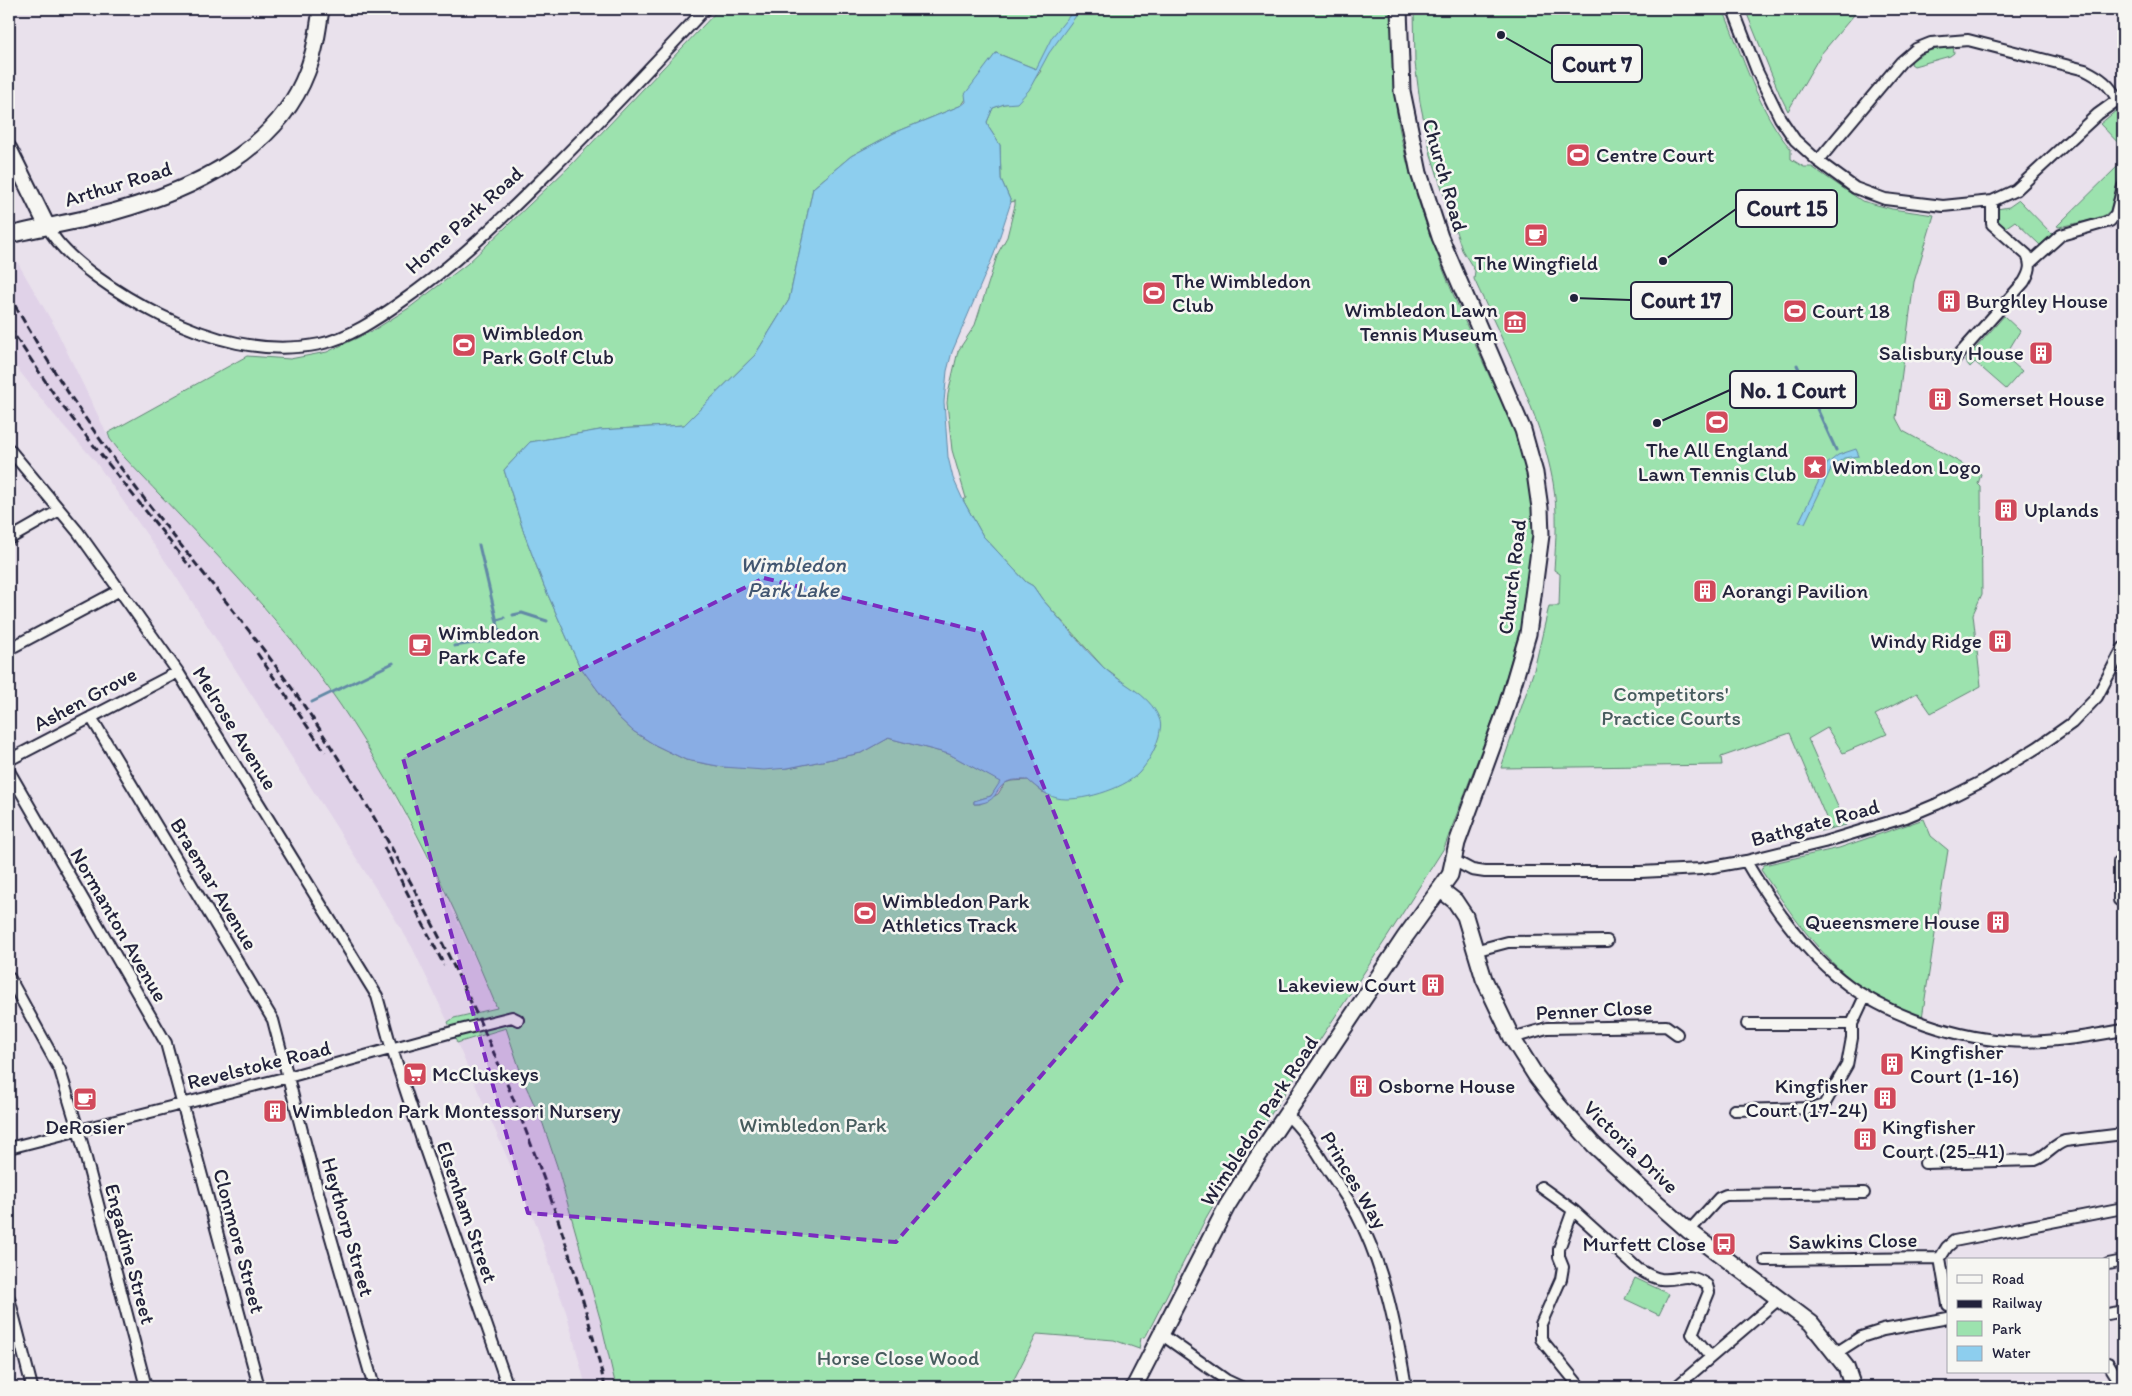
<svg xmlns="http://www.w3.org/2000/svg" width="2132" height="1396" font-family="Itim,sans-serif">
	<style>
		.built { fill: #e0d2e8 }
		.green { fill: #9ce2ae; stroke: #5f8274; fill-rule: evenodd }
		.water { fill: #8dceee; stroke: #6289a6 }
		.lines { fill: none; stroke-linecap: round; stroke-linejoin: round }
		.stream { stroke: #6289a6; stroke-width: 3 }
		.street-casing { stroke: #22223b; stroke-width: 14 }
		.secondary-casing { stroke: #22223b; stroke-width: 19 }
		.street { stroke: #f6f6f2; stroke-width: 10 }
		.secondary { stroke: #f6f6f2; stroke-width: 15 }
		.rail { stroke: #22223b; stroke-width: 3; stroke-dasharray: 8 4; stroke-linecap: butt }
		.marked { fill: #7b2cbf; fill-opacity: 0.2; stroke: #7b2cbf; stroke-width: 4; stroke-dasharray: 10 6; stroke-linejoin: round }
		.labels { text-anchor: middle; stroke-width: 5; stroke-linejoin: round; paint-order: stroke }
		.poi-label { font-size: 21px; fill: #22223b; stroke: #f6f6f2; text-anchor: start }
		.street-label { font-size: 21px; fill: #22223b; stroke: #f6f6f2 }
		.park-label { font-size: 21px; fill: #475c5e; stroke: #f6f6f2 }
		.water-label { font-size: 22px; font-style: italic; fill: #425671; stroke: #f6f6f2 }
		.leader { fill: none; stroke: #22223b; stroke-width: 2 }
		.callout-dot { fill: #22223b; stroke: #f6f6f2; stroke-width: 2 }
		.callout { fill: #f6f6f2; stroke: #22223b; stroke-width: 2 }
		.callout-label { font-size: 22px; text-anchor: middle; font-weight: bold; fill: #22223b }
	</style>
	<rect width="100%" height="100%" fill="#e9e1ec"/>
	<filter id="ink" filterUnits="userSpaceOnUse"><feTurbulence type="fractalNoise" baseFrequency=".02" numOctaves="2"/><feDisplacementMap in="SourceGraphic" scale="10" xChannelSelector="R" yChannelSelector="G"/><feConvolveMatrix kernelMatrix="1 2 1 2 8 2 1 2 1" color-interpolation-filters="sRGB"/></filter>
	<g filter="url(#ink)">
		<path class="built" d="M9,248L54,325L110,440L125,458L225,563L302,653L341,706L380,768L430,863L498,1009L454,1018L448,1022L412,947L394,917L173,572L95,461L55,416L9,358Z
			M506,1028L524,1082L543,1124L557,1166L601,1322L616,1387H586L567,1315L535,1221L457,1043Z"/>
		<path class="green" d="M719,9H1392C1392,53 1392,98 1402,141C1426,247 1476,344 1519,442L1527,468L1533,501L1534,533L1524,615L1498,706L1444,848L1388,936L1235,1169L1207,1216L1146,1336L1141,1338L1139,1349L1114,1340L1037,1334L1010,1387H616L601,1322L557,1166L543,1124L524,1082L506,1028L457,1043L448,1022L454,1018L497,1008C454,904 404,800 341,706C280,616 199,537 125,458L110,439L108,433L247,356L290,359L327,352L374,330L409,308L467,264L570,166ZM996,53L1041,71L1017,102L1004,104L993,108L987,122L989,128L1000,145L1001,179L1011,202L1015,201V205L1007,237L998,253L975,325L958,351L948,394L947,403L952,450L966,498L963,500L983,536L1026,582L1033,586L1042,599L1104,668L1143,697L1153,708L1156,746L1138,774L1124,783L1090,796L1042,792L1028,780L1011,781L1005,783L998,794L980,804H974V801L991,796L1001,782L949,754L888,738L861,753L788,768L723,767L686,760L655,745L633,731L617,716L579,665L544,586L524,533L504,470L530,442L600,430L684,425L755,355L789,300L813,188L851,156L894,133L962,105Z
			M1414,9H1723C1741,52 1760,115 1791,149V159L1804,167H1812L1862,201L1892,209L1934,215L1914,282L1896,418L1903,431L1981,474L1978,484L1981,487L1982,594L1973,614L1981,686L1931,713L1917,693L1875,715L1887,734L1843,753L1827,728L1808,739L1846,825L1820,831L1827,820L1790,733L1721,757L1722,765L1501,768L1534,670L1549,606H1559L1560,574L1554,570C1556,540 1558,511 1553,482C1540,412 1503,342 1474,279L1475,271L1462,250L1431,155L1420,102L1415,63Z
			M1745,9H1859L1821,54L1788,111L1780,95Z
			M1953,45L1954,53L1950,56L1914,66L1911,64L1912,60L1928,51Z
			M2123,105V148L2100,124Z
			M2121,163L2122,164L2110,211L2101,218L2059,227L2057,226Z
			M2019,200L2052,234L2040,245L2015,221L2005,228L1997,220V209L2009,207Z
			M2004,316L2020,331L2005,356L2022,371L2006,389L1975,362L1970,367L1966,362L1967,358Z
			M1924,819L1931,836L1948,850L1922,1018C1909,1012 1894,1006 1880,999C1828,970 1794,918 1761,870L1764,865L1839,848Z
			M1635,1278L1669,1294L1659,1315L1625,1299Z"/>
		<path class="water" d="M1075,9H1081L1049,53L1029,90L1017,103L1004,104L993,108L987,122L989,128L1000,145L1001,179L1011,202L994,254L952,352L947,371L944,402L948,457L953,478L963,500L983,536L1026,582L1033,586L1042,599C1062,621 1081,646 1103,667C1121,684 1149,693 1159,718C1162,725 1160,729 1159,736C1155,750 1148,763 1139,773C1124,789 1078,803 1057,798C1045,795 1037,788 1028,780C1022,780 1013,779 1007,782C993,790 999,803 974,804V801L991,796L1000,782L949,754L888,738L861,753L788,768L764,770L723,767L686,760L655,745L633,731L617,716L579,665L544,586L524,533L504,470L530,442L600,430L684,425L755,355L789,300L813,188L851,156L894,133L962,105L966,102L965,94L996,53L1036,69L1052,37Z
			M1856,449L1859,456L1844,458L1832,467L1805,523L1799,522L1827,464L1838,455Z"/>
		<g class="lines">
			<path class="stream" d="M1797,365L1836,450
				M513,615L522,613L547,621
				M497,620L504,618
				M454,646L501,639L479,545
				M312,702L393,663"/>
			<g class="street-casing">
				<path id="street" d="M1733,9L1757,71L1780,118L1795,140L1818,161L1855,188L1885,199L1943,206L1992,201L2016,190L2098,114L2123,96
					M1818,161L1901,62L1916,49L1931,43L1968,40L2085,70C2099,77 2111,85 2117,100
					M47,226C66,262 124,297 160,315C210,340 263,355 320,344C349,338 377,319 401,302C456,264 503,218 550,171C603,118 654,64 705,9
					M2031,262L2061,235L2110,221L2116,214L2123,187
					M1957,357L2024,282C2030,272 2032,265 2027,255L1992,224V201
					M9,449L78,532L178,672L377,996L390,1043L424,1146L508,1387
					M9,539L58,511
					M9,649L120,590
					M91,717L273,1020L319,1196L374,1387
					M9,760L178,672
					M9,771L166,1043L259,1387
					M1453,860L1472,870L1485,872H1640L1701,869L1746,861L1824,842L1906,817L1937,804L1979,783L2038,747L2072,723L2097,697L2123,648
					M1746,861C1756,880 1769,898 1781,915C1797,936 1812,955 1832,972C1875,1011 1949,1037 2006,1041C2044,1044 2086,1037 2123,1030
					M2119,900V862
					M1474,951L1508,942L1607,941
					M9,977L60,1070L82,1143L146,1387
					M1747,1024H1852
					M1512,1038L1547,1028L1666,1026L1677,1034
					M1734,1110L1814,1108L1824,1105L1847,1065L1852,1038V1024L1865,996
					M1287,1115C1303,1129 1314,1148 1326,1167C1336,1182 1348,1198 1357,1215C1385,1269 1396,1328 1406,1387
					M9,1148L288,1077L456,1031L512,1017L518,1020
					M1925,1163L2035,1160C2047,1156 2053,1145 2065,1141L2123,1134
					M1541,1187L1573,1210
					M1689,1231L1719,1198L1726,1195L1864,1193
					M1765,1260L1940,1258
					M2108,1264L2123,1261
					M9,1298L32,1387
					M1948,1305L1940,1258L1947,1247L1954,1241L2123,1208
					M2108,1314L2123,1311
					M1161,1334L1226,1380L1241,1387
					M1836,1353L1861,1337L1883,1330L1948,1318
					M2108,1363L2123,1387
					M1580,1387L1541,1339V1324L1561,1279L1563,1267L1559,1257V1249L1573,1210L1638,1269C1645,1273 1653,1278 1661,1279C1682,1281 1685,1270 1707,1285L1709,1292L1692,1334L1711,1357
					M1676,1387L1779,1299"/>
			</g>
			<g class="secondary-casing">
				<path id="secondary" d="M9,149L47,226
					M9,235C43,227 79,221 113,212C190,191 277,151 307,72C315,52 318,30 321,9
					M1441,890L1455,901L1465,916L1484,979L1512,1038L1536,1076L1559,1106L1594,1145L1648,1195L1689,1231L1811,1323L1846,1367L1853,1387
					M1134,1387L1227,1206L1255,1161L1405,937L1450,875L1457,843L1505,712L1528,634L1541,535L1540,508L1535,473L1523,430L1440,237L1419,173L1402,91L1399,9"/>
			</g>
			<use href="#street" class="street"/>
			<use href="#secondary" class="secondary"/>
			<path class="rail" d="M9,295C41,352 76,407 115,460C181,550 256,632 317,725C446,923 553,1157 605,1387
				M9,327L60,403L191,568
				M257,653L325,752
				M384,847L444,965"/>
		</g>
	</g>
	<path class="marked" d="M764,578L982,632L1122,983L896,1242L528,1213L403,758Z"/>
	<defs>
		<g id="stadium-square" transform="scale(1.25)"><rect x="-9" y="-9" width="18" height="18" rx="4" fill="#d1495b" stroke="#f6f6f2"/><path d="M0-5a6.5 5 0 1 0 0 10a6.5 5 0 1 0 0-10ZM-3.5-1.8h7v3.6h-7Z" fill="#fff"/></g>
		<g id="cafe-square" transform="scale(1.25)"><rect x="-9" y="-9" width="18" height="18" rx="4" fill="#d1495b" stroke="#f6f6f2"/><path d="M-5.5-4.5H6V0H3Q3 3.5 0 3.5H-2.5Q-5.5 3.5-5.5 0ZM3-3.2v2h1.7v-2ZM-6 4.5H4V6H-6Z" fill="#fff"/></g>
		<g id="building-square" transform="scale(1.25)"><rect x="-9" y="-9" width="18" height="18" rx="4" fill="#d1495b" stroke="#f6f6f2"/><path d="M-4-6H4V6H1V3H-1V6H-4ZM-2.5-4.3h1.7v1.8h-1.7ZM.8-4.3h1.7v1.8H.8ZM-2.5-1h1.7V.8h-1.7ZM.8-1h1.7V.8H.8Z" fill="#fff"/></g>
		<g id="museum-square" transform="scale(1.25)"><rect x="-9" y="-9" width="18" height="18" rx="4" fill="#d1495b" stroke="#f6f6f2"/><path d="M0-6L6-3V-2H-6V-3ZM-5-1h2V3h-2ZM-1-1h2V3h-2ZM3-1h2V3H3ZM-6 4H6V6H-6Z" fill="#fff"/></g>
		<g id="sight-square" transform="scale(1.25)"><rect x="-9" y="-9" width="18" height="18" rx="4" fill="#d1495b" stroke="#f6f6f2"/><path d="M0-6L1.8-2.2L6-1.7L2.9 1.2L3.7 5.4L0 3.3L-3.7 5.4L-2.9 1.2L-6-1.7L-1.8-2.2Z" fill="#fff"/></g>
		<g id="supermarket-square" transform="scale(1.25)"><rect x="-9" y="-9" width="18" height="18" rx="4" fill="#d1495b" stroke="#f6f6f2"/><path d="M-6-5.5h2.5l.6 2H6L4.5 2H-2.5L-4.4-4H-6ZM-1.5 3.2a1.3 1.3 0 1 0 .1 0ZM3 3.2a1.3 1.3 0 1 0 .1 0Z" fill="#fff"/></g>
		<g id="bus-square" transform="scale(1.25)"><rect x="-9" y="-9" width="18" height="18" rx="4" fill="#d1495b" stroke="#f6f6f2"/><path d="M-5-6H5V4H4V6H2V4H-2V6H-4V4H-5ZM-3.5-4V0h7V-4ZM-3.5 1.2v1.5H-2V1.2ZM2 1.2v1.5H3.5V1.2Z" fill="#fff"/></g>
	</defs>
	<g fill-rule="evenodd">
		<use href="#stadium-square" x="1578" y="155"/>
		<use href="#cafe-square" x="1536" y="235"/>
		<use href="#stadium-square" x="1154" y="293"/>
		<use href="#building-square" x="1949" y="301"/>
		<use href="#stadium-square" x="1795" y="311"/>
		<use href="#museum-square" x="1515" y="322"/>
		<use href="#stadium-square" x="464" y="345"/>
		<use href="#building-square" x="2041" y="353"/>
		<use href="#building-square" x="1940" y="399"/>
		<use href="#stadium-square" x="1717" y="422"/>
		<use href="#sight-square" x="1815" y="467"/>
		<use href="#building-square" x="2006" y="510"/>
		<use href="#building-square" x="1705" y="591"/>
		<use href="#building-square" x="2000" y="641"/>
		<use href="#cafe-square" x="420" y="645"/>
		<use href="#stadium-square" x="865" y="913"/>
		<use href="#building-square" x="1998" y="922"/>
		<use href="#building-square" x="1433" y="985"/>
		<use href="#building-square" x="1892" y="1064"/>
		<use href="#supermarket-square" x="415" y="1074"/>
		<use href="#building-square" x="1361" y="1086"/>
		<use href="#building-square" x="1885" y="1098"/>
		<use href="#cafe-square" x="85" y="1099"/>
		<use href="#building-square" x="275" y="1111"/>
		<use href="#building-square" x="1865" y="1139"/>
		<use href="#bus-square" x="1724" y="1244"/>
	</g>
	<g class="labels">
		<g class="poi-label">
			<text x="1596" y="162">Centre Court</text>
			<text x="1536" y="270" text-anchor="middle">The Wingfield</text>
			<text x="1172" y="288">The Wimbledon<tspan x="1172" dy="24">Club</tspan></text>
			<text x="1966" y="308">Burghley House</text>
			<text x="1498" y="317" text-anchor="end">Wimbledon Lawn<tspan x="1498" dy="24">Tennis Museum</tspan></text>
			<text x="1812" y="318">Court 18</text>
			<text x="482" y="340">Wimbledon<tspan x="482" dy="24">Park Golf Club</tspan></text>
			<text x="2024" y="360" text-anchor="end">Salisbury House</text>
			<text x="1958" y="406">Somerset House</text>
			<text x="1717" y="457" text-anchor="middle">The All England<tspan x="1717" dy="24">Lawn Tennis Club</tspan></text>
			<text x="1832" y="474">Wimbledon Logo</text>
			<text x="2024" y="517">Uplands</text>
			<text x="1722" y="598">Aorangi Pavilion</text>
			<text x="438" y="640">Wimbledon<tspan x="438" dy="24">Park Cafe</tspan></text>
			<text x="1982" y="648" text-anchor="end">Windy Ridge</text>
			<text x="882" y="908">Wimbledon Park<tspan x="882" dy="24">Athletics Track</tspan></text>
			<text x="1980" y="929" text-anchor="end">Queensmere House</text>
			<text x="1416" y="992" text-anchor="end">Lakeview Court</text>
			<text x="1910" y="1059">Kingfisher<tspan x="1910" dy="24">Court (1-16)</tspan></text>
			<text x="432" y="1081">McCluskeys</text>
			<text x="1378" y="1093">Osborne House</text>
			<text x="1868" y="1093" text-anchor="end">Kingfisher<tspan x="1868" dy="24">Court (17-24)</tspan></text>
			<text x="292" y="1118">Wimbledon Park Montessori Nursery</text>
			<text x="85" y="1134" text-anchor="middle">DeRosier</text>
			<text x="1882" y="1134">Kingfisher<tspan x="1882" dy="24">Court (25-41)</tspan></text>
			<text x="1706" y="1251" text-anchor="end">Murfett Close</text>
		</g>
		<g class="street-label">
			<text transform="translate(1445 175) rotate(74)" y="7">Church Road</text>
			<text transform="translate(118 184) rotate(-17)" y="7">Arthur Road</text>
			<text transform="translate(464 220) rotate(-42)" y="7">Home Park Road</text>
			<text transform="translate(1512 577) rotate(-83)" y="7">Church Road</text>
			<text transform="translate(85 699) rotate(-28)" y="7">Ashen Grove</text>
			<text transform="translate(235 728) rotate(58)" y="7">Melrose Avenue</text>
			<text transform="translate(1815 823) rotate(-15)" y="7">Bathgate Road</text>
			<text transform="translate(214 884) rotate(59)" y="7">Braemar Avenue</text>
			<text transform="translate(119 925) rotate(60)" y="7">Normanton Avenue</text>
			<text transform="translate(1594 1010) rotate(-3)" y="7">Penner Close</text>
			<text transform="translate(259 1065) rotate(-14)" y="7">Revelstoke Road</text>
			<text transform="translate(1259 1121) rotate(-57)" y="7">Wimbledon Park Road</text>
			<text transform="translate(1631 1147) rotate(44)" y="7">Victoria Drive</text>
			<text transform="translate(1354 1180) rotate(59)" y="7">Princes Way</text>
			<text transform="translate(467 1212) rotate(71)" y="7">Elsenham Street</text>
			<text transform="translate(348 1227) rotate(74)" y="7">Heythorp Street</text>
			<text transform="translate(239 1241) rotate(75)" y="7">Clonmore Street</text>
			<text transform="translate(1853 1241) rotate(-1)" y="7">Sawkins Close</text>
			<text transform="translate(130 1254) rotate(75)" y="7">Engadine Street</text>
		</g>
		<g class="park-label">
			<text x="1671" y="701">Competitors'<tspan x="1671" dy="24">Practice Courts</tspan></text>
			<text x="813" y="1132">Wimbledon Park</text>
			<text x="898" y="1365">Horse Close Wood</text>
		</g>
		<g class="water-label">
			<text x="793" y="572">Wimbledon<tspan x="793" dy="25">Park Lake</tspan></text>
		</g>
	</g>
	<path class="leader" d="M1501 35L1552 64M1663 261L1736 209M1574 298L1631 300M1657 423L1730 390"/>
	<g class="callout-dot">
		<circle cx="1501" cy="35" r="5"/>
		<circle cx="1663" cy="261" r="5"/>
		<circle cx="1574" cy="298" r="5"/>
		<circle cx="1657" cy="423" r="5"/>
	</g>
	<g class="callout">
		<rect x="1552" y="45" width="90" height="37" rx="5"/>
		<rect x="1736" y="190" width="101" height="37" rx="5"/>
		<rect x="1631" y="282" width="101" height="37" rx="5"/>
		<rect x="1730" y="371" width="126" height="37" rx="5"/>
	</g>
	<g class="callout-label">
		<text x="1597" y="72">Court 7</text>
		<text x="1787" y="216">Court 15</text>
		<text x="1681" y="308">Court 17</text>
		<text x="1793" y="398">No. 1 Court</text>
	</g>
	<rect width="2132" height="1396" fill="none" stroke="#f6f6f2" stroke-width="30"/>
	<rect x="15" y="15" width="2102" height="1366" fill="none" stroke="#22223b" stroke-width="2" filter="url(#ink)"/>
	<rect x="1947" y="1258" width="162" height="115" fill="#f6f6f2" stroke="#a1a1a9"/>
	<rect x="1957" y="1275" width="25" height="8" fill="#f6f6f2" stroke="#a1a1a9"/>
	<text x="1992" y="1284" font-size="15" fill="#22223b">Road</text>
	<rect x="1957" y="1300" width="25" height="8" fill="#22223b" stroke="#a1a1a9"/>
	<text x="1992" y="1308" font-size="15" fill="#22223b">Railway</text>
	<rect x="1957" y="1321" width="25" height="15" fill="#9ce2ae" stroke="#a1a1a9"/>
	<text x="1992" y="1334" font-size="15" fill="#22223b">Park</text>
	<rect x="1957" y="1346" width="25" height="15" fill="#8dceee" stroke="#a1a1a9"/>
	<text x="1992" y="1358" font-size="15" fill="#22223b">Water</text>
</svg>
